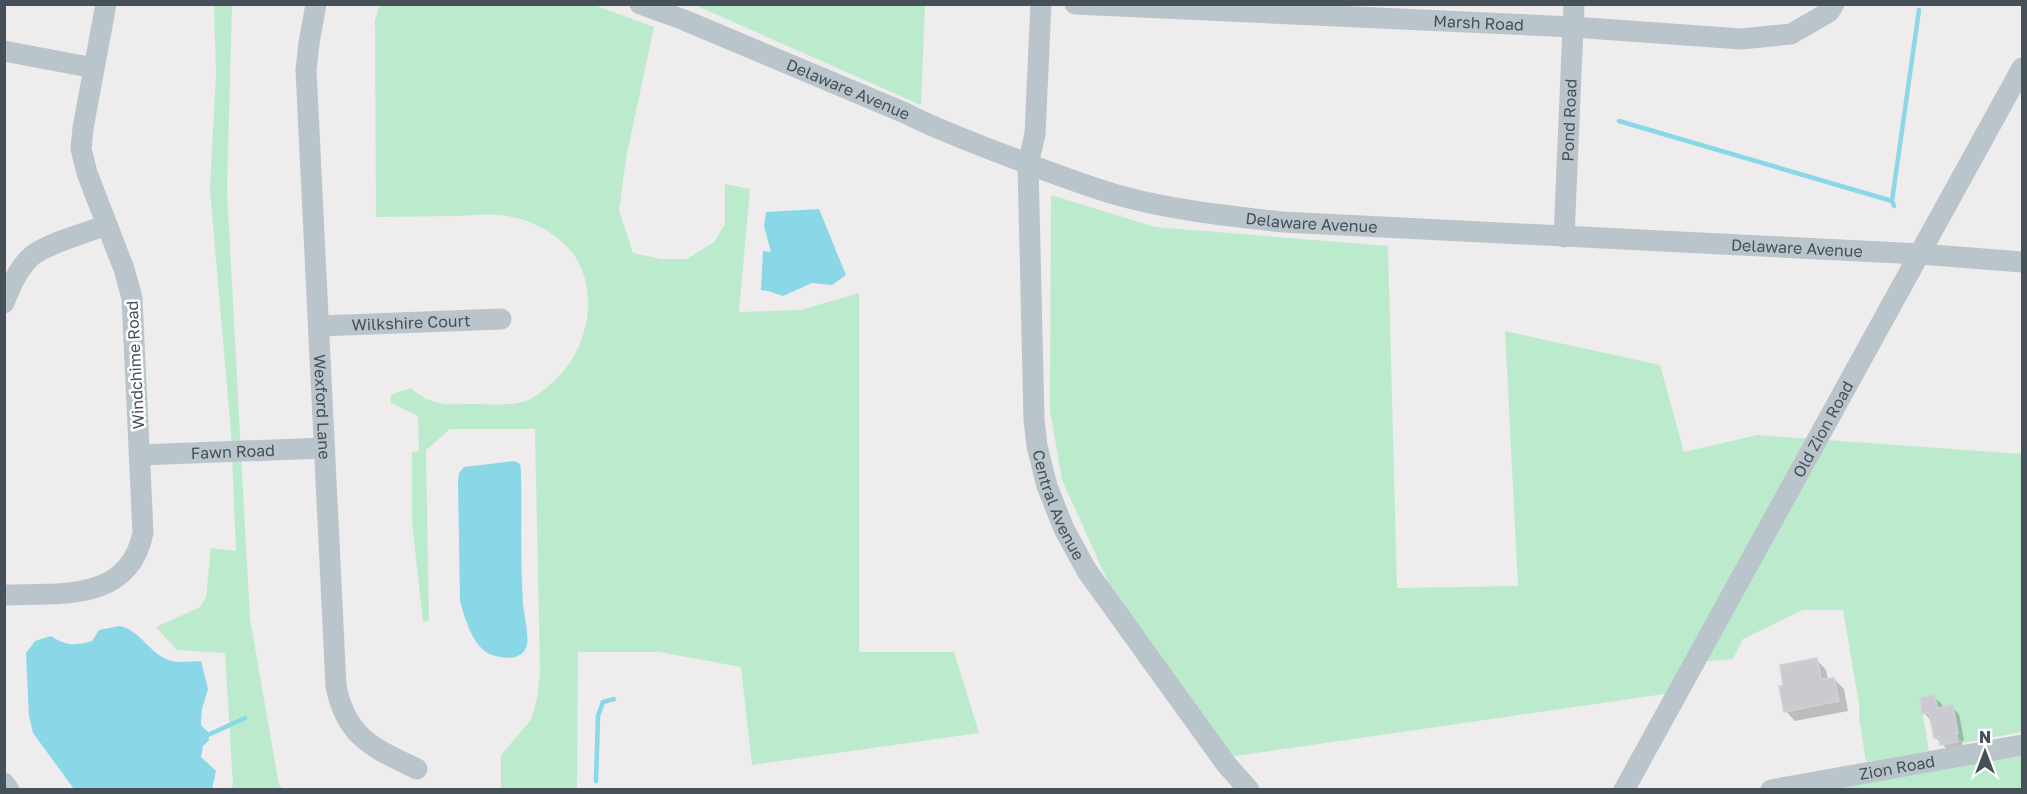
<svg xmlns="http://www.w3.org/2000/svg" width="2027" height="794" font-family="'Golos Text',sans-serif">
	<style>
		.green { fill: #bbebcc }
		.water { fill: #89d7e7 }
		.shadow { fill: #0003 }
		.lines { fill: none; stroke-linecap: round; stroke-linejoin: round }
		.stream { stroke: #89d7e7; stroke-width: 4.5 }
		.building { fill: #c9cbd1; stroke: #d0d2d7; stroke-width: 1.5 }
		.minor { stroke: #bac4cb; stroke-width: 21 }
		.labels { text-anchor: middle; stroke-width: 5; stroke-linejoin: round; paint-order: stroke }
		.street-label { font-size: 16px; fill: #455058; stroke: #fff }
	</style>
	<rect width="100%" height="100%" fill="#eeecec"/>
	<path class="green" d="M214,5H232L227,190L246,547L250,619L279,785L283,789H230L233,785L225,653L177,650L156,627L200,607L206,597L211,548L236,551L231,433L210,190L216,73Z
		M380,5H594L654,27L627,153L619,210L633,253L661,259H687L714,242L725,224V184L750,189L739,312L801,310L859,293V652H954L979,733L752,765L741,667L659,652H578L577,789H501V755L531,720L537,699L540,672L535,429H450L426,450L429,621L423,622L412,522V452L419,451L418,416L391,403V395L410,388C434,407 444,404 473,404C489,404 508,406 523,402C534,399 545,389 553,382C586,353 600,297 576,258C565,240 541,225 521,219C501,213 479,215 458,216C431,216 404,217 376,217L375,20Z
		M695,5H925L921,105Z
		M1051,195L1155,227L1388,246L1397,588L1518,586L1505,331L1660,365L1684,452L1757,435L2022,454V732L1963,743L1937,708L1935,696L1920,698L1929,751L1866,762L1859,717V704L1843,610H1803L1743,639L1733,659L1697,662L1678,692L1221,758L1134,639L1062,480L1050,411Z
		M2022,745V789L1771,790Z"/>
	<path class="water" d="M819,209L846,275L832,285L812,283L783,296L768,291L761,290L763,251L771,252L764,226L766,212Z
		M515,461L520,464L521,470C522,514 520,559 523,604C524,613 529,637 527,645C523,661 504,659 492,655C473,648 465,619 460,601L458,480L459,473L464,467Z
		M120,626C142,631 149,655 172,661C180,663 192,661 201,661L208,689L202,709L201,725L208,732L209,740L203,746L201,757L216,771L212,789H74L33,733L29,716L26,653L35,641L51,636C66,646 75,646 92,641L99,630Z"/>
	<path class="shadow" d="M1817,660L1826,670L1828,680L1834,679L1844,689L1848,711L1795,721L1786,711Z
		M1934,697L1942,704L1943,709L1952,707L1959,714L1964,740L1962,741L1963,749L1949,751L1935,737L1931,721L1924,713Z"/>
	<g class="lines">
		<path class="stream" d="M1619,121L1892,201
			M1894,206L1892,201L1919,10
			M208,735L245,718
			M596,781L598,716L603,702L614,699"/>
	</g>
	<path class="building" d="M1817,658L1821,679L1834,678L1839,701L1784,712L1779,686L1783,685L1780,665Z
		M1935,695L1937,708L1953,705L1958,734H1956L1957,742L1940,745L1939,737L1934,738L1929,713L1922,714L1920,698Z"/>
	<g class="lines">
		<g class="minor">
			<path id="s1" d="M316,4L309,43L306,70L336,686C346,738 374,748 417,769"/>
			<path id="s2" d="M640,4L684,20L905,113C934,128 966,140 997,152C1036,167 1076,183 1117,195C1171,210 1228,216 1283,222L1920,254L2022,262"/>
			<path id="s3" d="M1041,4L1035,134L1028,164L1034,420L1037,446L1047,486L1064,529L1087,571L1226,764L1249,790"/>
			<path id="s4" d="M1075,4L1573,27L1741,39L1791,34L1829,12L1834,4"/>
			<path d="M4,51L94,68"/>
			<path id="s5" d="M1564,237L1574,4"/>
			<path d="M4,303C10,287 19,266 33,255C51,242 86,233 107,225"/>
			<path id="s6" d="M319,326L501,319"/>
			<path id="s7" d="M140,455L324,448"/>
			<path d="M4,595C59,593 129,603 143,533L132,298L124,269L87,173L81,149L83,128L106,4"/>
			<path d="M4,783L9,790"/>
			<path id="s8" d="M1624,790L2022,68"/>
			<path id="s9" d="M1771,790L2022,745"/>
		</g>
	</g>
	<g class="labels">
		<g class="street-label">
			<text dy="6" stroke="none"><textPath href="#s4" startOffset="404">Marsh Road</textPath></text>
			<text dy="6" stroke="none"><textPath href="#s2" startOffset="225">Delaware Avenue</textPath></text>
			<text dy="6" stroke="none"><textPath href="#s5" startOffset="117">Pond Road</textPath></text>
			<text dy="6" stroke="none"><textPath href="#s2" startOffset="711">Delaware Avenue</textPath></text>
			<text dy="6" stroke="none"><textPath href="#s2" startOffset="1197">Delaware Avenue</textPath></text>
			<text dy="6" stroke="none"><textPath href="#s6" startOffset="92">Wilkshire Court</textPath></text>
			<text transform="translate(135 365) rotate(-93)" y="6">Windchime Road</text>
			<text dy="6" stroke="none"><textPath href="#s1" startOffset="404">Wexford Lane</textPath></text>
			<text dy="6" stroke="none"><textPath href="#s8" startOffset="412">Old Zion Road</textPath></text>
			<text dy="6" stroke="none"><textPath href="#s7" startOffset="93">Fawn Road</textPath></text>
			<text dy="6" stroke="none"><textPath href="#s3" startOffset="506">Central Avenue</textPath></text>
			<text dy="6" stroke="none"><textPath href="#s9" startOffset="128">Zion Road</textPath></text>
		</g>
	</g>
	<rect width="2027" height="794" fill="none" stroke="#455058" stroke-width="12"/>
	<g transform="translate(1985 752)" stroke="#ffffff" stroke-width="4.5" paint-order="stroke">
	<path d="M0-4.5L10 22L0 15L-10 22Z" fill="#455058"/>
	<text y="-9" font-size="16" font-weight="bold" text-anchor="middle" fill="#455058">N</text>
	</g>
</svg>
